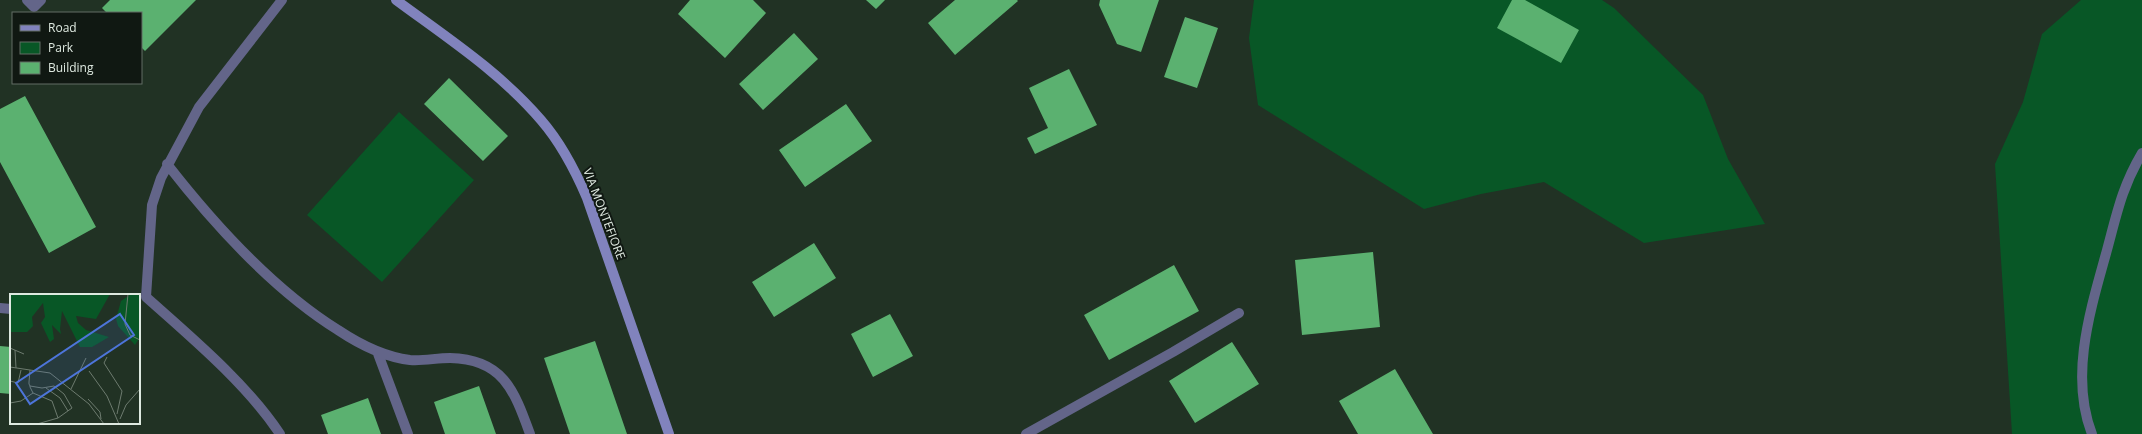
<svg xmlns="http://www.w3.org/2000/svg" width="2142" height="434" font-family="'Open Sans',sans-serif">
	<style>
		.green { fill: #085726 }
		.building { fill: #5bb170 }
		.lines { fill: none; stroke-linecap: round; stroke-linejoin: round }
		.street { stroke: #636589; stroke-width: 10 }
		.secondary { stroke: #8183bd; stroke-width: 10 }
		.labels { text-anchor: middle; stroke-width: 4; stroke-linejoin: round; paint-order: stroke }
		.street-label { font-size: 12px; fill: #dee9e0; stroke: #101812 }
		.inset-road { fill: none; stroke: #6d7b6f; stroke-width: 1 }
		.view { fill: #4d75da; fill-opacity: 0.15; stroke: #4d75da; stroke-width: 2 }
		.inset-edge { fill: none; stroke: #dee9e0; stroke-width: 2 }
	</style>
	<rect width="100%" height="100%" fill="#213224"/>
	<path class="green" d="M1254,0H1602L1614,8L1703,95L1728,159L1765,224L1644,243L1544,182L1481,194L1424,209L1258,105L1249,38Z
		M2081,0H2142V434H2012L1995,164L2023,102L2042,34Z
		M399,112L474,180L382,282L307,215Z"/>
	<path class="building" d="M110,0H196L145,51L141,47V13H107L102,8Z
		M690,0H753L766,13L725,58L678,14Z
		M866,0H885L876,9Z
		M955,0H1017L1018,1L955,55L928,23Z
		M1100,0H1159L1141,52L1117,44L1099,5Z
		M1512,0H1525L1579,30L1561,63L1497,28Z
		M1185,17L1218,28L1197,88L1164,77Z
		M794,33L818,59L763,110L739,84Z
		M1069,69L1097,125L1035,154L1027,138L1048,128L1029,88Z
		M449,78L508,136L483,161L424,104Z
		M25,96L96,227L49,253L0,162V109Z
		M846,104L872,141L805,187L779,150Z
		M814,243L836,278L774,317L752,282Z
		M1373,252L1380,327L1302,335L1295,260Z
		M1174,265L1199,311L1109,360L1084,315Z
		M890,314L913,356L873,377L851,334Z
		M595,341L627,434H570L544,358Z
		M1232,342L1259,384L1195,423L1169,381Z
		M0,346L11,347V394L0,393Z
		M1395,369L1433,434H1358L1339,401Z
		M479,386L496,434H445L434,402Z
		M368,398L381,434H328L321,415Z"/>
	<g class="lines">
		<path class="street" d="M27,0L34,7L41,0
			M167,164C213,223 274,290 338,330C359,344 385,357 410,360C424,361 436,358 450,358C503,359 514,390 530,434
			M0,308L11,309
			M377,351L408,434
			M280,434C247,384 191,337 146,297L152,205L161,178L199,107L282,0
			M1026,434L1173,352L1239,313
			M2092,434C2069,375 2091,308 2107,250C2117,213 2122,187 2142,153"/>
		<path class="secondary" d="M396,0C446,37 500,72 541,120C561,143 575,170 587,198L669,434"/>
	</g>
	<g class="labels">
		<g class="street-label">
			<text transform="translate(604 214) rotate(69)" y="4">VIA MONTEFIORE</text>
		</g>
	</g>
	<g transform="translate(10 294)">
		<rect width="130" height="130" fill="#213224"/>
		<path d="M0,0H100L86,25L66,22L68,29L76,36L99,43L82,53H70L52,17L50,35L51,40L42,31L44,45L40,48L31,29L35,23L33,9L22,23L23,32L17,38H0ZM121,0H130V43L125,51L108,32L106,25L111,7Z" fill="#085726"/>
		<path class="inset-road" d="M118,0L115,30L120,41L130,46M0,54L14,60M5,56L6,74M97,63L94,69L112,97L107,120M0,73L40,79L79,110L94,130M79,77L97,102L109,130M0,87L8,89L11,76M20,92L32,94L44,92L54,100L62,114L48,124L42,107L23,99L20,93V92L19,90V88L20,76M36,94L50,104L58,117M61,95L76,64M78,105L90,118L91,125M0,109L11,107L23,99M110,125L116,111L130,95M27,130L48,124"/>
		<path class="view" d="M110,20L124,41L20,110L6,89Z"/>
		<rect width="130" height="130" class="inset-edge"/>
	</g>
	<rect x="12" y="12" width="130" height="72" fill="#101812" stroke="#626c64"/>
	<rect x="20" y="25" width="20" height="6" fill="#8183bd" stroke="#626c64"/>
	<text x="48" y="32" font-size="12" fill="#dee9e0">Road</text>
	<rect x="20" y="42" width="20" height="12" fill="#085726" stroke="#626c64"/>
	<text x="48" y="52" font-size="12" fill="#dee9e0">Park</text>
	<rect x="20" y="62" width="20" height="12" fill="#5bb170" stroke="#626c64"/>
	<text x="48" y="72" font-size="12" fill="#dee9e0">Building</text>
</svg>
